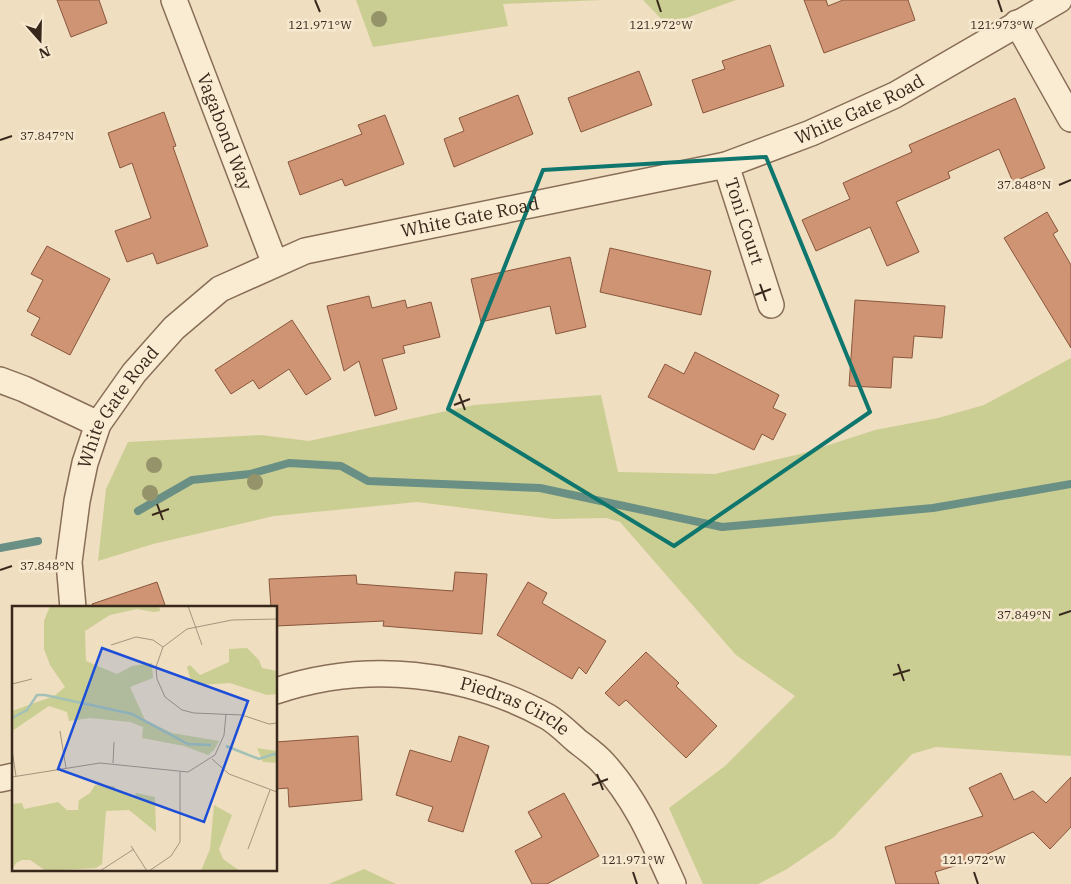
<svg xmlns="http://www.w3.org/2000/svg" width="1071" height="884" font-family="'IBM Plex Serif',serif">
	<style>
		.green { fill: #cbce93 }
		.lines { fill: none; stroke-linecap: round; stroke-linejoin: round }
		.stream { stroke: #6a8f84; stroke-width: 8 }
		.building { fill: #cf9474; stroke: #89563c }
		.street-casing { stroke: #896e57; stroke-width: 28 }
		.street { stroke: #faecd3; stroke-width: 25 }
		.tree { fill: #959369 }
		.marked { fill: none; stroke: #0f766e; stroke-width: 4; stroke-linejoin: round }
		.ticks { fill: none; stroke: #38281c; stroke-width: 2 }
		.labels { text-anchor: middle; stroke-width: 5; stroke-linejoin: round; paint-order: stroke }
		.street-label { font-size: 18px; fill: #38281c; stroke: #f7e9d0 }
		.inset-river { fill: none; stroke: #a3c1b6; stroke-width: 2.5 }
		.inset-road { fill: none; stroke: #a6957e; stroke-width: 1 }
		.view { fill: #1d4ed8; fill-opacity: 0.15; stroke: #1d4ed8; stroke-width: 2.5 }
		.inset-edge { fill: none; stroke: #38281c; stroke-width: 2.5 }
		.ticks-label { font-size: 12px; text-anchor: middle; fill: #38281c; stroke: #f7e9d0; stroke-width: 5; stroke-linejoin: round; paint-order: stroke }
	</style>
	<rect width="100%" height="100%" fill="#efdec0"/>
	<path class="green" d="M356,0H603L503,4L508,26L373,47Z
		M643,0H736L667,25Z
		M1071,358V756L936,747L912,754L834,837L787,869L758,884H703L669,808L725,766L795,696L736,655L620,522L606,518L553,519L417,502L274,516L153,544L98,561L106,489L128,442L261,435L309,441L474,405L601,395L618,472L715,474L804,453L875,430L938,418L984,405Z
		M364,869L396,884H329Z"/>
	<g class="lines">
		<path class="stream" d="M138,511L192,480L250,474L289,463L341,466L368,481L540,488L722,527L933,508L1071,484
			M0,548L38,541"/>
	</g>
	<path class="building" d="M57,0H99L107,23L71,37Z
		M804,0H826L828,6L843,0H908L915,20L824,53Z
		M770,45L784,86L703,113L692,80L725,69L722,61Z
		M639,71L652,105L581,132L568,98Z
		M518,95L533,134L454,167L444,139L464,131L459,118Z
		M1015,98L1045,168L1013,182L999,149L948,172L950,178L896,202L919,252L887,266L870,227L816,251L802,220L850,199L843,183L912,152L909,145Z
		M164,112L176,146L173,147L208,246L157,264L153,253L127,262L115,231L151,218L132,163L120,168L108,133Z
		M385,115L404,164L345,186L342,179L300,195L288,162L362,134L358,125Z
		M1047,212L1058,231L1053,234L1071,265V348L1004,238Z
		M47,246L110,279L70,355L31,335L40,318L27,311L43,280L31,274Z
		M610,248L711,271L701,315L600,292Z
		M570,257L586,327L556,334L550,306L481,322L471,279Z
		M369,296L372,308L405,300L407,308L431,302L440,337L403,346L405,353L382,359L397,409L375,416L359,361L344,371L327,306Z
		M855,300L945,306L942,338L914,336L912,358L893,357L891,388L849,386Z
		M292,320L331,379L306,395L289,369L259,389L253,380L231,394L215,370Z
		M695,352L779,395L773,408L786,414L773,440L762,434L754,450L648,397L665,364L684,374Z
		M455,572L487,574L482,634L383,626L384,621L276,626V608H271L269,579L356,575L357,584L453,591Z
		M157,582L166,608H93L92,604Z
		M528,582L547,593L542,603L606,641L586,674L579,667L572,679L497,635Z
		M646,652L679,683L676,686L717,726L686,758L626,700L619,706L605,693Z
		M358,736L362,800L289,807L288,788L276,789V742Z
		M459,736L489,746L463,832L428,821L433,807L396,795L410,750L451,762Z
		M1001,773L1014,800L1033,791L1046,803L1071,777V827L1050,849L1033,832L977,859L935,872L939,884H896L885,847L983,816L969,788Z
		M564,793L599,856L547,884H532L515,851L542,837L528,812Z"/>
	<g class="lines">
		<g class="street-casing">
			<g id="street">
				<path id="s1" d="M174,0L275,264"/>
				<path d="M1017,23L1071,119"/>
				<path id="s2" d="M726,165L771,305"/>
				<path d="M0,380L24,389L98,424"/>
				<path id="s3" d="M73,608L69,562L77,501L85,463L98,424L134,373L174,328L220,289L305,251L726,165L811,133L895,95L1059,0"/>
				<path id="s4" d="M276,691C366,661 465,671 548,717C558,723 568,733 577,741C586,748 596,755 603,763C636,799 653,840 673,884"/>
				<path d="M0,779L14,776"/>
			</g>
		</g>
		<use href="#street" class="street"/>
	</g>
	<g class="tree">
		<circle cx="379" cy="19" r="8"/>
		<circle cx="154" cy="465" r="8"/>
		<circle cx="255" cy="482" r="8"/>
		<circle cx="150" cy="493" r="8"/>
	</g>
	<path class="marked" d="M766,157L870,412L674,546L448,409L543,170Z"/>
	<path class="ticks" d="M315,0L320,12M657,0L661,12M998,0L1002,12M0,140L12,136M1059,185L1071,180M760,284L766,301M755,295L771,289M459,394L465,410M454,405L470,399M157,504L163,520M152,515L169,509M0,570L12,566M1059,615L1071,611M898,664L904,681M893,675L910,670M597,774L603,790M592,785L608,779M633,872L637,884M974,872L978,884"/>
	<g class="labels">
		<g class="street-label">
			<text dy="6" stroke="none"><textPath href="#s3" startOffset="1038">White Gate Road</textPath></text>
			<text dy="6" stroke="none"><textPath href="#s1" startOffset="141">Vagabond Way</textPath></text>
			<text dy="6" stroke="none"><textPath href="#s3" startOffset="632">White Gate Road</textPath></text>
			<text dy="6" stroke="none"><textPath href="#s2" startOffset="59">Toni Court</textPath></text>
			<text dy="6" stroke="none"><textPath href="#s3" startOffset="212">White Gate Road</textPath></text>
			<text dy="6" stroke="none"><textPath href="#s4" startOffset="246">Piedras Circle</textPath></text>
		</g>
	</g>
	<g transform="translate(12 606)">
		<rect width="265" height="265" fill="#efdec0"/>
		<path d="M38,0H147L148,5L142,6L125,3L98,9L73,25L74,55L105,68L120,60L140,57L141,72L118,81L133,114L160,127L207,135L202,144L196,149L172,140L130,132L131,121L118,116L78,112L57,115L55,106L37,100L0,125V105L42,90L53,81L38,59L32,43V15ZM235,42L247,54L250,62L265,65V88L255,89L218,77L186,79L178,72L175,61L178,59L188,69L217,56V43ZM245,142L265,145V157L251,156ZM83,179L102,180L104,184L123,190L124,187L143,191L144,226L117,204L94,205L90,258L84,262L34,265L18,254H10L4,257L0,265V198L10,197L12,203L46,196L55,204H66L67,194L78,187ZM202,199L220,209L207,243L211,253L228,265H189L198,243Z" fill="#cbce93"/>
		<path class="inset-river" d="M0,112L15,104L25,89H33L120,108L176,138L199,139M214,140L247,153L262,148L265,150"/>
		<path class="inset-road" d="M176,0L190,39M265,13L220,14L175,23L151,41L144,61L145,73L153,91L170,104L182,107L230,109L257,118L265,117M99,39L124,31L141,34L151,41M0,78L20,73M48,125L54,162M0,144L4,170M200,153L217,168L265,186M101,157L102,136M0,171L88,157L176,166L203,149L212,129L214,108M119,240L135,265M236,243L258,184M88,265L122,243M137,265L159,250L168,236V166"/>
		<path class="view" d="M90,42L236,95L192,216L46,163Z"/>
		<rect width="265" height="265" class="inset-edge"/>
	</g>
	<g class="ticks-label">
		<text x="1002" y="29">121.973°W</text>
		<text x="320" y="29">121.971°W</text>
		<text x="661" y="29">121.972°W</text>
		<text x="47" y="140">37.847°N</text>
		<text x="1024" y="189">37.848°N</text>
		<text x="47" y="570">37.848°N</text>
		<text x="1024" y="619">37.849°N</text>
		<text x="633" y="864">121.971°W</text>
		<text x="974" y="864">121.972°W</text>
	</g>
	<g transform="translate(40 40) rotate(160)" stroke="#f7e9d0" stroke-width="4" paint-order="stroke">
	<path d="M0-4L9 19L0 12L-9 19Z" fill="#38281c"/>
	<text y="-8" font-size="14" font-weight="bold" text-anchor="middle" fill="#38281c">N</text>
	</g>
</svg>
